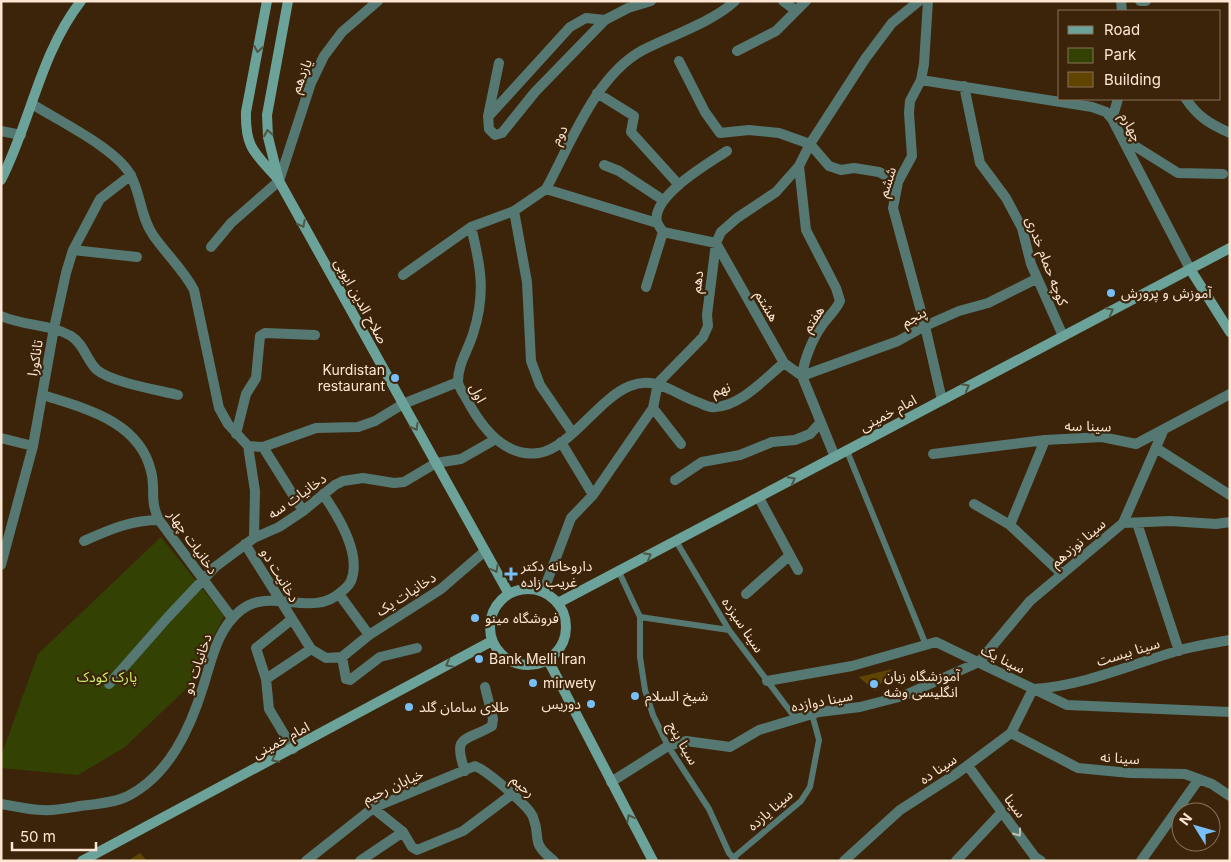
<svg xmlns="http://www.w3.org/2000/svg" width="1231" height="862" font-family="Inter,'Noto Sans Arabic',sans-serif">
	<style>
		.green { fill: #334202 }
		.building { fill: #604500 }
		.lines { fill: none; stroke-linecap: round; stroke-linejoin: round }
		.lane { stroke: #557872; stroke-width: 6 }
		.street { stroke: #557872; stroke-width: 10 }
		.secondary { stroke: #6ba39b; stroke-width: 10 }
		.oneway { stroke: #4f5744 }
		.oneway2 { stroke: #c2c0b2 }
		.poi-dot { fill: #78bff7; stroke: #3c240a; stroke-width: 2 }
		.labels { text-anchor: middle; stroke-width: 4.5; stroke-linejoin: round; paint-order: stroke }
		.street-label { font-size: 14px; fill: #fde7d4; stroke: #3c240a }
		.poi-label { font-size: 14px; fill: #fde7d4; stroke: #3c240a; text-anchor: start }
		.park-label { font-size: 14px; fill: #c7ef65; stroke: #3c240a }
	</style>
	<rect width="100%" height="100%" fill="#3c240a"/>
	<path class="green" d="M161,537L224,616L188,687L125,747L78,775L1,768V756L38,654Z"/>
	<path class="building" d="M892,669L875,691L859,677Z
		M140,853L147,861H128Z"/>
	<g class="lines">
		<path class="lane" d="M847,451L926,645
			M676,541L729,630L796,719
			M619,572L640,617V657L645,690L653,715L668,746L709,809L729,853L736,861
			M640,617L729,630
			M733,858L801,801L810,787L819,740L812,714"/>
		<path class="street" d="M783,1L795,10
			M928,1L924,64L921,80L910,101L909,113L912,156L898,182L893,208L925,326L942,400
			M1121,1L1122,11
			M1140,1H1146
			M737,51L776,31L806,1
			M679,61L705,112L720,133L749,130L779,133L810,144L829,166L841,170L854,168L879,172L898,182
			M499,63L488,116L489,129L495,135L502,133L535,92L605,20L628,8L651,1
			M921,80L1092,107L1106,112L1112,119L1190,269
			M964,86L980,163L1006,198L1022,228L1031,264L1063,336
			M597,93L634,116L631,132L679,185
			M1186,99C1198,117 1210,124 1230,133
			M32,104C59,121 115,148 130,174C141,193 140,216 153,235C166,254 183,269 194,290L219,408L228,424L248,446L263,447L316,428L358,427L375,421L403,404L458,382
			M489,116L570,27L586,18L605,20
			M1112,119L1118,99
			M1,131L21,135
			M1122,138L1178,173L1223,174
			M727,151C709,163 651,196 657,222C658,225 661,229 663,232L716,243L784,363L802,376L898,341L925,326L959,311L988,303L1036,279
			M604,165L619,171L663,200
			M799,166L806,230L836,288L840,301C835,312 827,317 821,327C812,340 804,360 802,376L835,457
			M546,189L657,223
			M514,211L527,282L531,361L540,385L572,432
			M471,227C481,267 486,294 473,334C468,350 458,364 458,381C458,386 463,393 466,398C480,425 504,458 539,453C570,448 599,398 630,386C657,375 675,395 700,403C704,405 710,408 715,407C741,406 765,378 784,363
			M211,247L231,223L279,181L311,83L324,56L342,32L378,1
			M73,250L137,257
			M403,275L471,227L514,211L546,189C571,143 596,75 643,50C670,36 713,22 735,1
			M646,287L663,232
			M1,316C24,326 50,324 71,336C84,344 87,361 97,370C111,382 158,390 178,395
			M43,395C86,409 139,421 151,471C156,489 149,500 159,520L232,618
			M653,408L681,444
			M236,434L246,394L256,378L260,336L265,333L315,335
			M1,438L33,446
			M561,442L593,495
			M248,446L255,491L254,538
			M263,447L303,511
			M1156,448L1230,495
			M933,454L1045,440L1102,437L1136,444L1230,394
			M675,480L702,462L740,455L772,442L795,440L810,434L821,422
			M759,498L798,570
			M974,504L1010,525L1062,574
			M1123,523L1164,429
			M1137,523L1179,651
			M1010,525L1045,440
			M84,541C109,530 131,520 159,520
			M245,544L311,649L326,658L342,657
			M1,565L33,446L54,328L66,273L73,250L100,199L131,175
			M543,592L571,518L593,495L653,408L658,383L703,337L708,326L707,315L716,243L721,232L737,218L776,192L799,166L810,144L865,59L892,23L919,1
			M339,594L369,635
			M746,594L790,555
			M291,620L256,648L266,679L269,709L293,749
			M342,657L369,635L441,589L485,551
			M342,657L346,679L350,680L380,657L417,648
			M266,679L311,649
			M767,681L852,666L936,642L1067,705L1230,712
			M109,684L168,617L215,567L254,538L279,527L303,511L335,485L343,481L363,478L394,483L404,482L436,463L461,459L496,439
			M1011,733L1078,768L1130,773L1185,774L1212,784L1230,796
			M968,766L1035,857L1041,861
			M465,771C452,734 465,742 492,726L493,719L485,687
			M611,782L668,746L686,741L730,747L759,730L819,712L860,707L903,696L979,662L1030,601L1123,523L1170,521L1216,524L1230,522
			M1,804C15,806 29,810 42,810C55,811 68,808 80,806C95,804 114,803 128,796C169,775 190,729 203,687C212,659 217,629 241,610C271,586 312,619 341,592C345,589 349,585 351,581C362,554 338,516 323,494
			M373,808L403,832L412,847L417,850L463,831L511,795
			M306,861L373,808L475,766C487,771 529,806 533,817C542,840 529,841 554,861
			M360,861L403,832
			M844,861L900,810L956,774L1011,733L1033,689C1083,686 1130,665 1177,651C1194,646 1212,643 1230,640
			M956,861L1002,812
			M1141,861L1199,779"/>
		<path class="secondary" d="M267,1L246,112C245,148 255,153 277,178
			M288,1L267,115L268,137L279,181L509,594
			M1,180C31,121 40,54 81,1
			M1190,269L1230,332
			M490 627a38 38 0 1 1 76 0a38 38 0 1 1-76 0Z
			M558,603L1230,248
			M548,660L653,861
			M82,861L492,641"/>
	</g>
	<defs><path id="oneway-chevron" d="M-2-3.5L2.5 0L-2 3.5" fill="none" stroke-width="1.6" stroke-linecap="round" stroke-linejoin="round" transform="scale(1.25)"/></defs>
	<g class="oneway">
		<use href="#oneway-chevron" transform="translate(258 49) rotate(100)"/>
		<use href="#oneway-chevron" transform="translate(268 133) rotate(-100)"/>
		<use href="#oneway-chevron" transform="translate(302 224) rotate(62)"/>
		<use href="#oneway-chevron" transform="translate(1110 311) rotate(-28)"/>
		<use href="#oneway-chevron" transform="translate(966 387) rotate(-28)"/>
		<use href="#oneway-chevron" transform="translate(415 427) rotate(61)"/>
		<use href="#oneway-chevron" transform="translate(792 480) rotate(-28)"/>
		<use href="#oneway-chevron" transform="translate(648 556) rotate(-28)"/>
		<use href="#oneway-chevron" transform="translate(495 569) rotate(61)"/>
		<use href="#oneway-chevron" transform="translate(449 664) rotate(151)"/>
		<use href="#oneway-chevron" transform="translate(275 759) rotate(152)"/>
		<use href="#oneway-chevron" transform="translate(630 818) rotate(-118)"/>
	</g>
	<use class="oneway2" href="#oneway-chevron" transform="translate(1018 833) rotate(54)"/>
	<g class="poi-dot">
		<circle cx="1111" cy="293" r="5"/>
		<circle cx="395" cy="378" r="5"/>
		<path d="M508.5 566.5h5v5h5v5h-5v5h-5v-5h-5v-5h5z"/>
		<circle cx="475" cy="618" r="5"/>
		<circle cx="479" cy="659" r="5"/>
		<circle cx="533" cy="683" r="5"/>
		<circle cx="874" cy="684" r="5"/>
		<circle cx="635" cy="696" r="5"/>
		<circle cx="591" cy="704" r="5"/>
		<circle cx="409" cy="707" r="5"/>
	</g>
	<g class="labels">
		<g class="street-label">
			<text transform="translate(301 76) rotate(-68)" y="5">یازدهم</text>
			<text transform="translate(1131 127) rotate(61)" y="5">چهارم</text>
			<text transform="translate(559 135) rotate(-62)" y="5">دوم</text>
			<text transform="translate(887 182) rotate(-72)" y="5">ششم</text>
			<text transform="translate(1047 261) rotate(69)" y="5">کوچه حمام خدری</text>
			<text transform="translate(697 282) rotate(-83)" y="5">دهم</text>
			<text transform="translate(361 301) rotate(61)" y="5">صلاح الدین ایوبی</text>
			<text transform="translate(767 306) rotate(60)" y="5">هشتم</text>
			<text transform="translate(914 317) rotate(-28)" y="5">پنجم</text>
			<text transform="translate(813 319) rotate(-57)" y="5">هفتم</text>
			<text transform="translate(35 358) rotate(-81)" y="5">تاناکورا</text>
			<text transform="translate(721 389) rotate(-16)" y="5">نهم</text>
			<text transform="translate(478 393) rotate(63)" y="5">اول</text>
			<text transform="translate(888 413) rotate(-28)" y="5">امام خمینی</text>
			<text transform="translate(1088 426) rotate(1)" y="5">سینا سه</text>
			<text transform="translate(297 496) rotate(-35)" y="5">دخانیات سه</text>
			<text transform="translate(193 542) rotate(55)" y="5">دخانیات چهار</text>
			<text transform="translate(1078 543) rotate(-40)" y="5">سینا نوزدهم</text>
			<text transform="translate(280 575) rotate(59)" y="5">دخانیت دو</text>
			<text transform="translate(406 594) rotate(-33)" y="5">دخانیات یک</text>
			<text transform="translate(743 625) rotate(56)" y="5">سینا سیزده</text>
			<text transform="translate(1128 652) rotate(-17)" y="5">سینا بیست</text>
			<text transform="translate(1003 659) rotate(26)" y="5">سینا یک</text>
			<text transform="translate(197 664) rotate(-71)" y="5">دخانیات دو</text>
			<text transform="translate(822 701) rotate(-11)" y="5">سینا دوازده</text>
			<text transform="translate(281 740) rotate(-28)" y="5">امام خمینی</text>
			<text transform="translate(683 743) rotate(60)" y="5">سینا پنج</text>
			<text transform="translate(1120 758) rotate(4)" y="5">سینا نه</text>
			<text transform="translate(938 769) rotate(-34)" y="5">سینا ده</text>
			<text transform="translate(393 786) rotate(-24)" y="5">خیابان رحیم</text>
			<text transform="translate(523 786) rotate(41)" y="5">رحیم</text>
			<text transform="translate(1015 806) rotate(53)" y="5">سینا</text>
			<text transform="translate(770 810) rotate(-41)" y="5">سینا یازده</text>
		</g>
		<g class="poi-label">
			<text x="1121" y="298">آموزش و پرورش</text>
			<text x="385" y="375" text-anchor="end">Kurdistan<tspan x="385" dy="16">restaurant</tspan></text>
			<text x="521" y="571">داروخانه دکتر<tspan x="521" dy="16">غریب زاده</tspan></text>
			<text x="485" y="623">فروشگاه مینو</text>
			<text x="489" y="664">Bank Melli Iran</text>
			<text x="884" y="681">آموزشگاه زبان<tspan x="884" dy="16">انگلیسی وشه</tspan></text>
			<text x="543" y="688">mirwety</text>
			<text x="645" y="701">شیخ السلام</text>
			<text x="581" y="709" text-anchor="end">دوریس</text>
			<text x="419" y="712">طلای سامان گلد</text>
		</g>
		<g class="park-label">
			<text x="107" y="682">پارک کودک</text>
		</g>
	</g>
	<rect width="1231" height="862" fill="none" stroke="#fde7d4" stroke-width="5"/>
	<rect x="1058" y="10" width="162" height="90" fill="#3c240a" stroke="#89725b"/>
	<rect x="1068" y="26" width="25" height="8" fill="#6ba39b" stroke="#89725b"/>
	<text x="1104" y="35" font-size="15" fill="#fde7d4">Road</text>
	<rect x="1068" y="48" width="25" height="15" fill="#334202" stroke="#89725b"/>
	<text x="1104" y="60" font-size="15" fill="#fde7d4">Park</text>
	<rect x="1068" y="72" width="25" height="15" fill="#604500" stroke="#89725b"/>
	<text x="1104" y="85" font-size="15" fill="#fde7d4">Building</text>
	<g transform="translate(1196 827) rotate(307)"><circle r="24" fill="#3c240a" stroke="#89725b"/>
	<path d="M0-4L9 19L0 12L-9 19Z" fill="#78bff7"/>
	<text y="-8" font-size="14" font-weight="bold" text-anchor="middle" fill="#fde7d4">N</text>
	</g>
	<path d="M12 842v8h84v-8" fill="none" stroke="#fde7d4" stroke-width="2.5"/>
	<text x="20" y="842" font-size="15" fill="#fde7d4" stroke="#3c240a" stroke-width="4" paint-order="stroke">50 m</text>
</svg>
